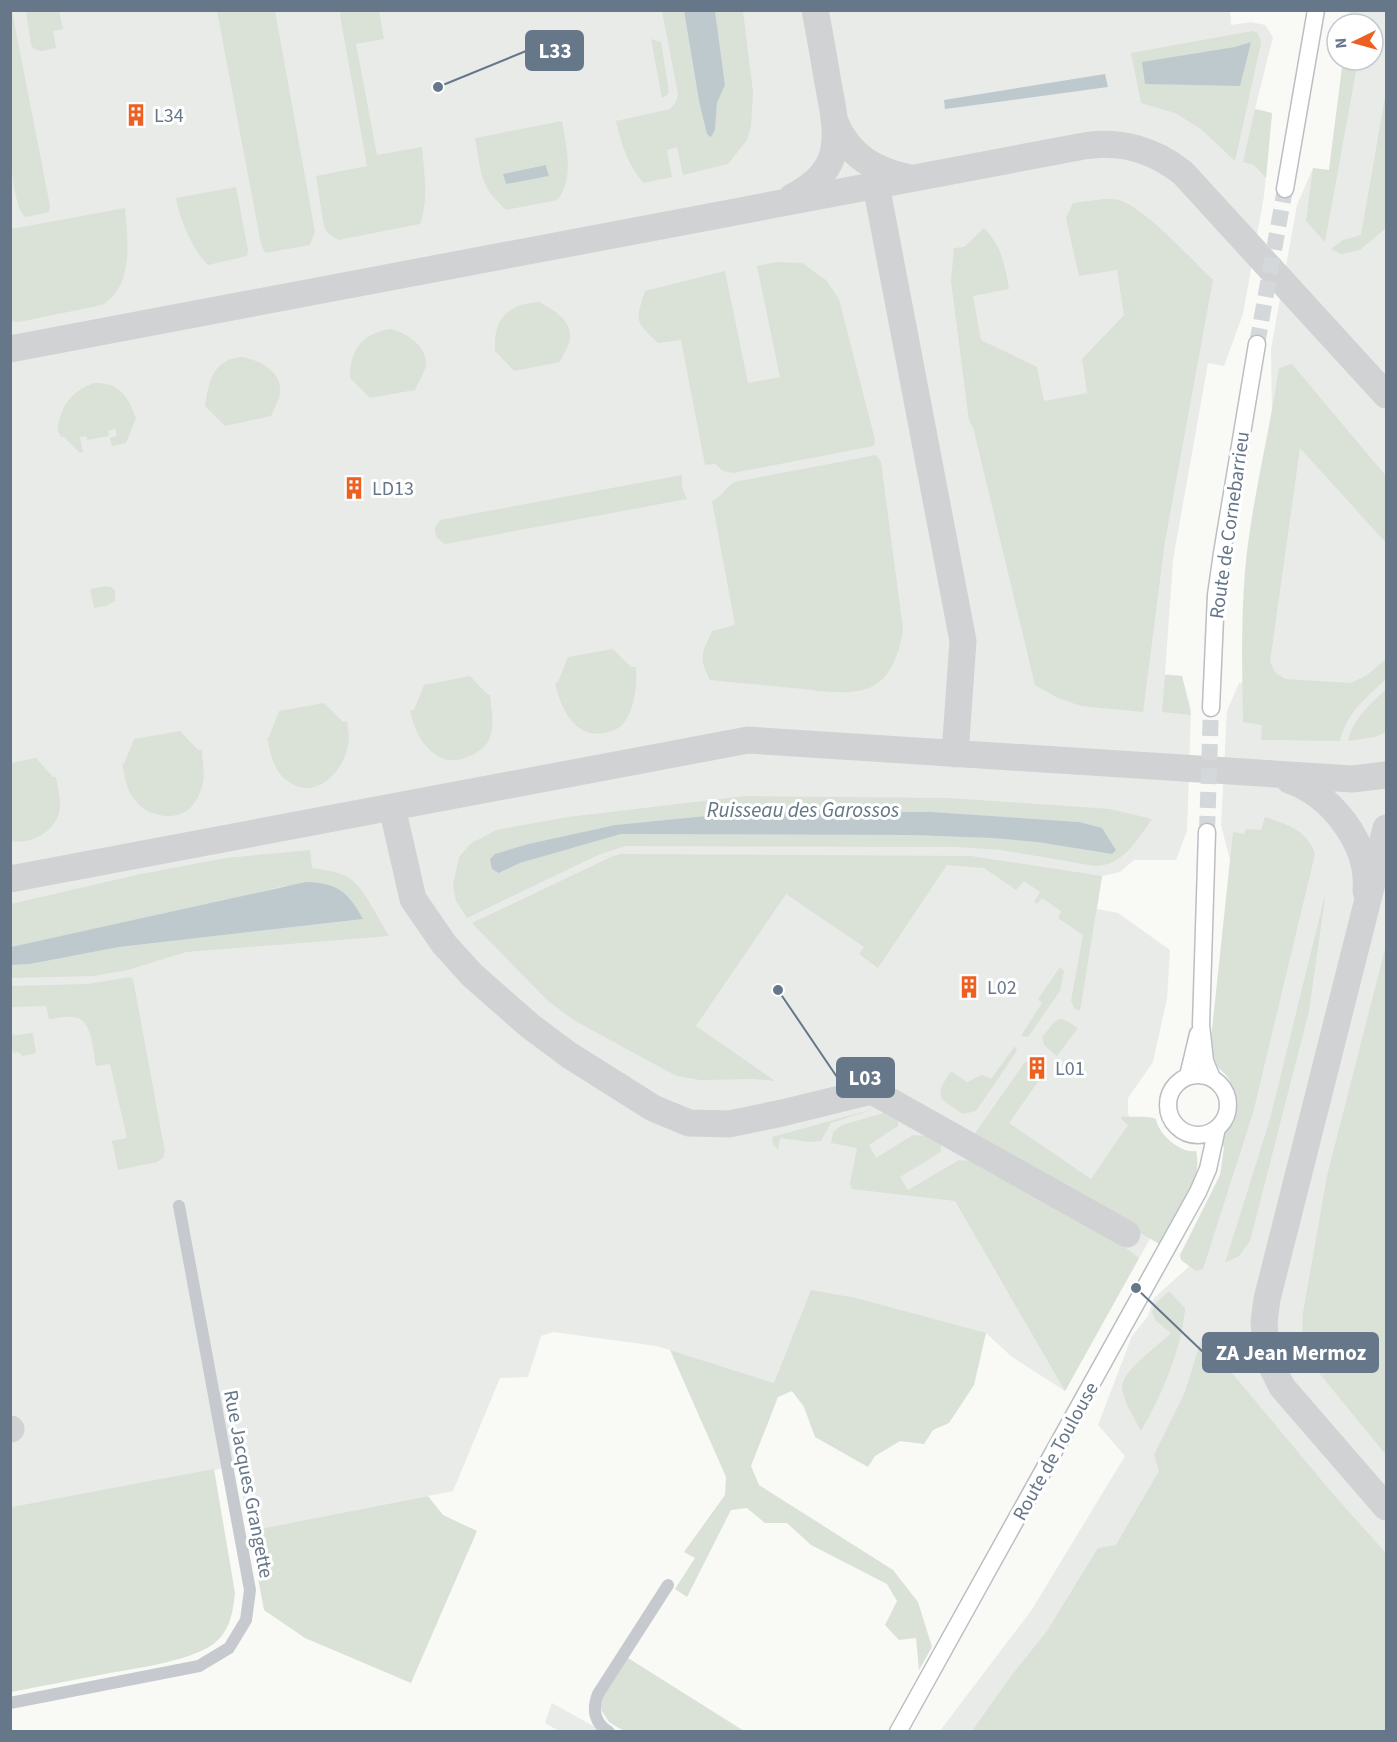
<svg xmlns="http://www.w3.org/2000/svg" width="1397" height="1742" font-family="'Source Sans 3',sans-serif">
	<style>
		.built { fill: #e9ebe9 }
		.green { fill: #dae1d7; fill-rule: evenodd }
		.water { fill: #bec9ce }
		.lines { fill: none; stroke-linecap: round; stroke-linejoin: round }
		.taxiway { stroke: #d0d2d4; stroke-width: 27 }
		.secondary-tunnel { stroke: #d4d8db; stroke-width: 16; stroke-dasharray: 16 8; stroke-linecap: butt }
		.secondary-casing { stroke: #babfc4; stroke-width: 19 }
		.minor { stroke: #c6cace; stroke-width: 12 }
		.secondary { stroke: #fff; stroke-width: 16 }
		.labels { text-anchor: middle; stroke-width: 6; stroke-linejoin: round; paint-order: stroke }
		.poi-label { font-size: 20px; fill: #667789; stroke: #fff; text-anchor: start }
		.street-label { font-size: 20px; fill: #667789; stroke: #fff }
		.water-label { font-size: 21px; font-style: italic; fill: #627883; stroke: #fff }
		.leader { fill: none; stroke: #667789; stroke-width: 2 }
		.callout-dot { fill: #667789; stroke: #fff; stroke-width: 2 }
		.callout { fill: #667789; stroke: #667789; stroke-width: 2 }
		.callout-label { font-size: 21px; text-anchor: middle; font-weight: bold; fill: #fff }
	</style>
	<rect width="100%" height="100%" fill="#f9f9f6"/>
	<path class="built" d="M1230,10L1231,25L1251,22L1265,25L1273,37L1255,109L1272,113L1264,196L1243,314L1224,366L1208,363L1173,560L1165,674L1182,676L1191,709L1187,831L1176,860H1134L1120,872L1102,876L1097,909L1118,913L1170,950L1167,999L1153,1062L1128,1098V1113L1133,1128L1151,1237L1065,1391L1012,1357L986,1333L774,1383L657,1346L553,1332L541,1336L528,1377L500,1378L453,1491L249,1531L237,1466L11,1507V11Z
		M1349,11H1386V1731L939,1732L1031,1611L1125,1456L1098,1425L1132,1336L1148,1316L1154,1298L1203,1254L1249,1114L1231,864L1221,825L1227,711L1239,683L1253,684L1272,418L1271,349L1297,205L1313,168L1329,170L1343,60H1373V24H1348Z
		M552,1703L602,1731H559L545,1723Z"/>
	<path class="green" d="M342,10L379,11L384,39L356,44L377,155L422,147C424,173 429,200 420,224L338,240L328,233L324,227L316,176L367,166L340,15Z
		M10,11H12L50,206L49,212L26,217C3,204 10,42 10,11Z
		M26,11H59L63,29L53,31L56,48L42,51L34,49L31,45Z
		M217,11H275L315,232L310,245L265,253L261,244Z
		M662,11H684L699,101L715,130L717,103L725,85L715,11H743L753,92L751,126L747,140L728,164L683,175L677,147L667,150L672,177L644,183C628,167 621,142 616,121L670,109L676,102L678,94Z
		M1252,31L1258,33L1261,43L1235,161L1201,129L1175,113L1141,103L1131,53ZM1250,42L1240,85L1145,84Z
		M651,39L661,42L669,92L666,96L662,98Z
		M1343,60H1358L1325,242L1306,221L1313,168L1329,170Z
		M1386,91V228L1360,250L1341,254L1331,249L1343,240L1361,235Z
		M1255,109L1272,113L1266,178L1254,165L1243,162Z
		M562,121C566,145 575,180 557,200L506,210C479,186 481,171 475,138ZM547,166L549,176L506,183L504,174Z
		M236,187L248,250L247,256L208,265C192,249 180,220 176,198Z
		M1105,199C1109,199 1115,199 1119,200C1144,207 1193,261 1213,280L1165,541L1143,712L1081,706L1058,698L1035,685L973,427L969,421L951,281L954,248L964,247L984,228C1002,246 1005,266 1009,289L973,296L981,340L1037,367L1044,401L1087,393L1082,359L1124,315L1117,270L1079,276L1066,218L1073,203Z
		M125,208C128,239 134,287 102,305L19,322L11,321V229Z
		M777,262L802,263L826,280L839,299L875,440L874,446L733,473L723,471L715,464L705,465L681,340L658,343C635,320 635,323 645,291L725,271L748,383L780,377L757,266Z
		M539,302C551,309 570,318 570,335C571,343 563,355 560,362L514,371L495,351C493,319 507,304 539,302Z
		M390,329C405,332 426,345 426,363C426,371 418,382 415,390L370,398L350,378C350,350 361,334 390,329Z
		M242,357C258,360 280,370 280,389C281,397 274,409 271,416L225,426L205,406C209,381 213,359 242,357Z
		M1292,364L1386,476V543L1300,448L1270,662L1275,672L1285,679L1351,683L1367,675L1386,659V679C1365,699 1348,711 1340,741L1261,740L1262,725L1243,722C1242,672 1241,621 1245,571C1251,503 1269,436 1279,368Z
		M94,383C119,382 128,396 136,418L126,443L112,446L110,438L117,436L115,429L108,431L109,436L87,440L86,436L80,437L83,452L80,453L64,437H61C56,431 58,425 60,418C65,399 76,390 94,383Z
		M876,455L881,462L903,629C900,651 891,682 866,689C843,696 817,690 793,688C766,685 738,683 710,680C698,657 702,654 712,631L735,625L712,501C722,497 725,488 734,482Z
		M682,475V487L687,499L445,544L436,537L435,527L440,520Z
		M105,586L112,587L115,591V601L106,606L94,608L90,589Z
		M613,649L631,667H636C637,684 635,712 622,725C618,729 611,732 605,733C574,739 561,708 555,683L558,682L568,657Z
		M1165,675L1182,676L1191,715L1162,712Z
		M470,676L488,695H490C491,708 495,724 490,737C487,746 479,752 470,756C437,772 415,739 410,710H414L424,685Z
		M1386,689V732L1375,737L1348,741C1354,717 1370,705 1386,689Z
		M324,703L343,722L347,721C348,729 350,738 348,745C343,774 313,803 285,779C273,769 270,752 267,737H269L279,711Z
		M180,731L198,750H202C202,760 205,772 203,782C202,790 197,801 191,807C176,823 145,816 134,799C126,789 125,777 122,764H124L134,739Z
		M36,758L53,777H56C57,786 61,797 60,806C59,830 32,845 11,841V763Z
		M745,796L949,798L1110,809L1152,819C1137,840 1123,866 1095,866L1001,850L956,847L625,846L598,855L467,918L456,901L453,885L459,857L470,844L496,830L568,817ZM746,812H932L1079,822L1112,854L1037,842L992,838L909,835L621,834L520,863L500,873L495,854L528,844L615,825Z
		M1265,817C1286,824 1308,830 1315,854L1253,1113L1203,1269L1196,1271L1181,1260L1180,1255L1220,1175L1224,1148L1219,1136C1232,1118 1241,1099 1228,1078C1226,1074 1221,1071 1218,1067C1213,1059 1212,1048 1211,1039L1233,832L1244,834L1246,829L1261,830Z
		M310,850L312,868C324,870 338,871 349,878C364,887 379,920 389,936L186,952L128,970L94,976L11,978L10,965L30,964L119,947L363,919L284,886L199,907L11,947V904L136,875L226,858Z
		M621,854L971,856L1102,876L1080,1011L1074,1008L1071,1001L1083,935L1058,918L1061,911L1042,898L1037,904L1034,902L1040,892L1024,881L1016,890L984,868L947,865L878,968L859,954L864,947L786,894L696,1026L775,1081L753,1079L700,1080L677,1076L654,1064L572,1019L547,1000L472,923L611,857Z
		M1326,891L1309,1011L1250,1241L1239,1256L1225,1263L1270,1119Z
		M1386,945V1455L1315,1368L1306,1350L1302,1337L1303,1313L1327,1176Z
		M1060,967L1064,971L1060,991L1028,1037L1021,1036L1042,1003L1038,999Z
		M130,977L133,979L165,1152L163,1158L157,1162L118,1170L112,1141L127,1138L110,1064L96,1066C93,1052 93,1024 78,1018C69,1015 57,1018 49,1019L46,1006L11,1007V986L88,984Z
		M1060,1019L1065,1020L1078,1028L1057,1056L1044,1045L1042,1037L1055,1021Z
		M10,1033L16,1035L33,1033L36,1053L23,1056L18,1052L13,1053Z
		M1015,1046L1017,1051L976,1111L963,1114C938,1098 933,1098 951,1071L967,1082L982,1075L991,1079Z
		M1032,1061L1035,1062L1029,1071L1040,1079L1009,1123L1091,1179L1128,1125L1121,1119L1122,1116C1133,1118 1147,1115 1156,1119C1158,1134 1181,1154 1196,1151C1204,1182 1175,1219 1161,1245L973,1136L1025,1062Z
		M877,1108L831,1123L821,1141L809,1142L780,1138L778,1150L773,1144L772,1137Z
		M884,1113L898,1121V1126L869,1145L876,1158L913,1135L927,1136L941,1143V1152L900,1177L908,1190L959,1160L971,1161L1113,1238L1139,1258L1065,1391L955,1201L852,1189L850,1183L857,1148L831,1143L833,1132L842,1125Z
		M811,1290L856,1298L986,1333L974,1385L949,1423L933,1430L924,1444L900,1441L875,1456L868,1467L815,1437L804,1407L792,1391L778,1397L751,1466L759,1485L893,1570L918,1602L932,1647L919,1670L916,1638L899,1640L885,1625L897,1601L887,1584L811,1545L787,1523H765L747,1508L731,1510L687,1597L675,1589L695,1558L684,1552L725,1495L726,1477L670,1350L774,1383Z
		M1169,1291L1185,1308C1183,1345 1161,1398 1141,1431C1134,1417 1124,1403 1122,1388C1121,1371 1159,1345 1171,1333L1156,1321L1152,1312L1156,1303Z
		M1202,1337L1333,1494L1386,1553V1731H972L1011,1676L1047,1631L1098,1548L1116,1545L1159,1471L1154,1455L1185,1392Z
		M214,1469L235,1593C233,1610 231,1627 218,1640C197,1661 135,1668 105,1674C74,1680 42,1686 11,1692V1507Z
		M428,1496L443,1515L477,1531L411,1683L305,1638L264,1610L249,1531Z
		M628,1658L744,1731H624L609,1722L600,1708L605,1691Z"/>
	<path class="water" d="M684,11H715L725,85L717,103L715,130L711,137L707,134L699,101Z
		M1251,42L1240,86L1145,84L1142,62L1235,47Z
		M1105,74L1108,87L945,109L944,100Z
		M546,165L549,176L506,184L503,174Z
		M746,812H932L1079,822L1102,828L1116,850L1112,854L1037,842L992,838L909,835L621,834L520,863L499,873L492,869L490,859L495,854L528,844L615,825Z
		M306,882C338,883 348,892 363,919L119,947L30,964L11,965V947Z"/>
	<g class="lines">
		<path class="taxiway" d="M835,122C849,156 875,171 910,178
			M876,185L963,641L955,754
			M792,197C846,169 838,135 828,83C824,59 820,35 815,10
			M10,349L1084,146C1120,140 1154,150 1183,173L1386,395
			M1289,780C1332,795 1370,844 1366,891
			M392,807L413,899L444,944L472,975L530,1026L569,1055L653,1108L689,1123L729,1124L782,1113L872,1091L1127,1234
			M1386,828L1267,1299L1264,1322L1266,1348L1270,1363L1282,1387L1386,1507
			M10,879L748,740L1352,779L1386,775
			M10,1429H11"/>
		<path class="secondary-tunnel" d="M1257,344L1285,189
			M1207,832L1211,708"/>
		<g class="secondary-casing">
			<path id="secondary" d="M1285,189L1316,10
				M1211,708L1216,595L1222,553L1257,344
				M1207,832L1201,1025L1205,1061L1212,1078
				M1168 1105a30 30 0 1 1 60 0a30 30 0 1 1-60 0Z
				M1188,1076L1198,1034
				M898,1732L1198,1192L1208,1169L1217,1128"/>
		</g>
		<path class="minor" d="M10,1703L199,1666L229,1648L246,1620L250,1590L179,1206
			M609,1732C594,1723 592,1709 598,1694L668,1585"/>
		<use href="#secondary" class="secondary"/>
	</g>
	<defs>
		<g id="building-bare" transform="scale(1.8)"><path d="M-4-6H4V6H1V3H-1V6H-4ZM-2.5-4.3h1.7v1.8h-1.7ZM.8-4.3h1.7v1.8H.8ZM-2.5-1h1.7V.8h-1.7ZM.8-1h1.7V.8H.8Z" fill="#ed6022" stroke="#fff" stroke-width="2.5" paint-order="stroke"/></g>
	</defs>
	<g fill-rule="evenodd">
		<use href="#building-bare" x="136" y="115"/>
		<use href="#building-bare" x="354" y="488"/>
		<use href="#building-bare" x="969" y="987"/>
		<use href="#building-bare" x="1037" y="1068"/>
	</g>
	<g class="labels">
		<g class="poi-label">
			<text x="154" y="122">L34</text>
			<text x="372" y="495">LD13</text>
			<text x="987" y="994">L02</text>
			<text x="1055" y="1075">L01</text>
		</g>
		<g class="street-label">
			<text transform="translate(1229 525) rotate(-82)" y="7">Route de Cornebarrieu</text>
			<text transform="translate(1055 1451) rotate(-61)" y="7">Route de Toulouse</text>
			<text transform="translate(249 1484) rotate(79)" y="7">Rue Jacques Grangette</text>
		</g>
		<g class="water-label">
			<text x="803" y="817">Ruisseau des Garossos</text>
		</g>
	</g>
	<path class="leader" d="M438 87L526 51M778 990L837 1077M1136 1288L1203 1352"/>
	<g class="callout-dot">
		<circle cx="438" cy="87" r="6"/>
		<circle cx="778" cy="990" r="6"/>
		<circle cx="1136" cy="1288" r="6"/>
	</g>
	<g class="callout">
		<rect x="526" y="31" width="57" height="39" rx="6"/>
		<rect x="837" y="1058" width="57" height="39" rx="6"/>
		<rect x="1203" y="1333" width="175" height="39" rx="6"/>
	</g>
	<g class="callout-label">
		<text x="555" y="58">L33</text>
		<text x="865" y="1085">L03</text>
		<text x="1291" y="1360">ZA Jean Mermoz</text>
	</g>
	<rect width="1397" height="1742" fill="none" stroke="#667789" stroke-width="24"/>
	<g transform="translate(1355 42) rotate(265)"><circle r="28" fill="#ffffff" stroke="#c2c9d0" stroke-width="1.5"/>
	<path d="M0-4.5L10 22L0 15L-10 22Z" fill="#ed6022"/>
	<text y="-9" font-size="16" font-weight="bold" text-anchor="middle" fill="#667789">N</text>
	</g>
</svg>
